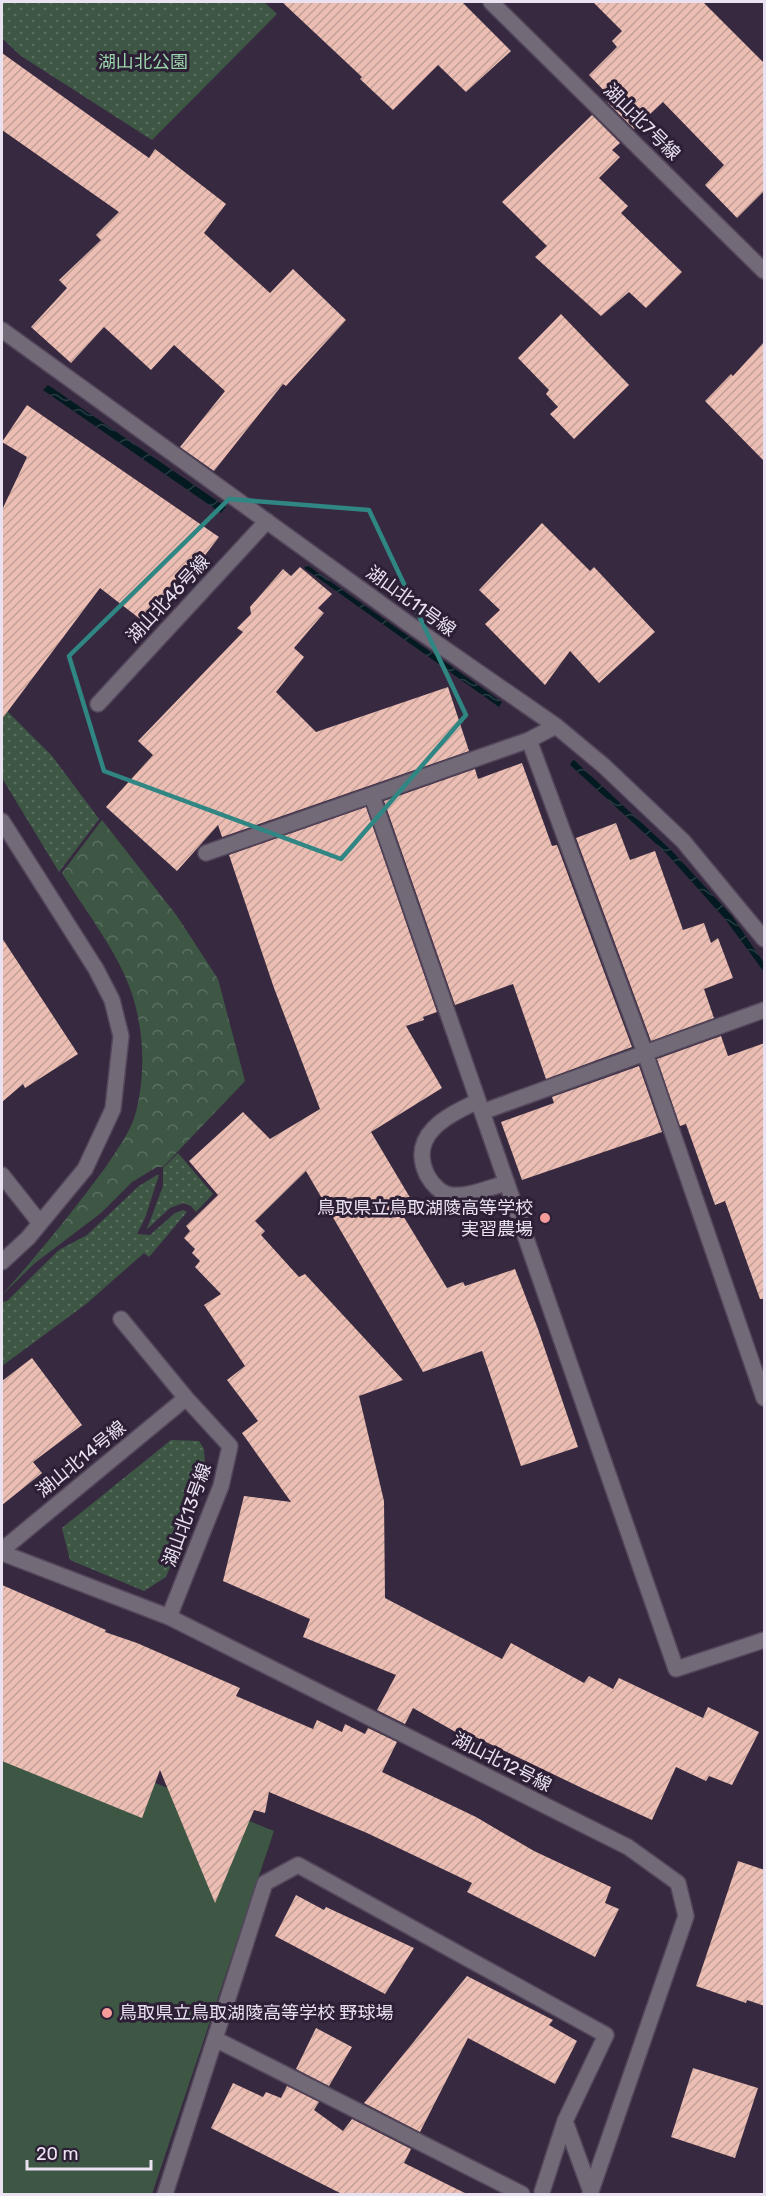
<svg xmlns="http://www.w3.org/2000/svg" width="766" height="2196" font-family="Rubik,'Noto Sans JP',sans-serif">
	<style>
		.green { fill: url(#green-dots) }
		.forest { fill: url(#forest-crowns) }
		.pitch { fill: #3e5745 }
		.water { fill: url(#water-waves) }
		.building { fill: url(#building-hatch) }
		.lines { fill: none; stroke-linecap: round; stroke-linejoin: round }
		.minor-casing { stroke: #54475c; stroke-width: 18 }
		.minor { stroke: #736a78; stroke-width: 15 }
		.marked { fill: none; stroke: #308682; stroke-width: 4.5; stroke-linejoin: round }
		.poi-dot { fill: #f59b99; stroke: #2d2036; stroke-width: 2 }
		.labels { text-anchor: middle; stroke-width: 6; stroke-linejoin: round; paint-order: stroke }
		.park-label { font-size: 18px; fill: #9ad4a9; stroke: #2d2036 }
		.street-label { font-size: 18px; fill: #eae2f0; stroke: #2d2036 }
		.poi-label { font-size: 18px; fill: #eae2f0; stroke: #2d2036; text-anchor: end }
	</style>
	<defs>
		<pattern id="green-dots" width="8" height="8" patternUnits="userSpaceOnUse" patternTransform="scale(1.5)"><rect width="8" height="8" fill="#3e5745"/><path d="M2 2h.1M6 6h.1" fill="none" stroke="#5a6f60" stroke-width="1.8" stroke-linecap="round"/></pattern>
		<pattern id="forest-crowns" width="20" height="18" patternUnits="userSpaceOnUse" patternTransform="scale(1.5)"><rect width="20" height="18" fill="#3e5745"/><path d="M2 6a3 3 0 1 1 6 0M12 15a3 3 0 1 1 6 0" fill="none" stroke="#5a6f60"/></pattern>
		<pattern id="water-waves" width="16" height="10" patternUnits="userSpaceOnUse" patternTransform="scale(1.5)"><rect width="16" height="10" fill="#021a20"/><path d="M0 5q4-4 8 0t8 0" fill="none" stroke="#273b41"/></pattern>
		<pattern id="building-hatch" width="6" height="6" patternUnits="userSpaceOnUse" patternTransform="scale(1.5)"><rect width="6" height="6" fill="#ecbeb3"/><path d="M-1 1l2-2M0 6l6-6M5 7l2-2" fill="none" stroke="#c2a098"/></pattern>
	</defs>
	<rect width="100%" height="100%" fill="#372a40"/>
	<path class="green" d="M2,2H264L277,14L152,140L21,56L2,38Z
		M2,706L52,756L99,819L59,872L2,778Z
		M178,1153L213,1194L196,1212L191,1206L183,1203L170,1208L147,1229L163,1186V1168Z
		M157,1175H159L145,1218L137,1234L150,1235L175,1213L183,1210L187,1212L149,1257L144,1253L86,1304L2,1366V1302L7,1301L59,1250L87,1235L139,1186Z
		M171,1440L199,1441L204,1449L206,1477L166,1577L144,1591L70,1560L62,1528Z"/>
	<path class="forest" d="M102,820L177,916L218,979L245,1081L163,1167H157L132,1182L101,1213L35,1263L2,1295C38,1254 73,1212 105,1168C116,1151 131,1132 136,1112C146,1073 144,1029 131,991C118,952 84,909 62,873Z"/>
	<path class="pitch" d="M2,1721L274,1831L152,2194H2Z"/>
	<path class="water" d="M48,385L226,507L221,513L43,390Z
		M307,565L502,702L499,707L304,568Z
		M573,759L672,851L732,916L764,963V972L725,919L666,853L570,765Z"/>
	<path class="building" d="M282,2H462L511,51L466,92L438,65L393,110L360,79L362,77Z
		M593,2H703L765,64V190L737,218L705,185L724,165L663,102L634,129L606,101L610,97L589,75L617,47L612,41L622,31Z
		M2,53L149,158L155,149L226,204L204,233L270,293L293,269L346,320L286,386L283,384L214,471L180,447L225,391L174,345L151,370L104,327L71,363L31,327L67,288L59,280L101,240L96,235L119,212L2,130Z
		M592,115L620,143L612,150L620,157L599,178L628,206L621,213L682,272L646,308L629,292L601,316L535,257L547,246L502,202Z
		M561,314L629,385L574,439L550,414L558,407L546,394L549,390L518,358Z
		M765,341V462L705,401L731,374L733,376Z
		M27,405L219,537L186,580L179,575L144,622L100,588L2,719V510L27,457L2,442Z
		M542,523L590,571L594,567L655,632L599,683L570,651L545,685L485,624L500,610L479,590Z
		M300,567L332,594L318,608L324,613L294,648L304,657L276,692L316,732L448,687L469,751L222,837L218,825L177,871L106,807L153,755L138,741L243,632L237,628L251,614L250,607L283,569L291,576Z
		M522,763L552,846L557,845L632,1047L546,1079L513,984L455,1005L384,801L475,769L478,779Z
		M366,807L437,1012L423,1017L424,1020L406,1026L442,1088L371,1132L415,1206L402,1214L447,1288L463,1282L465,1286L515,1269L538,1329L578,1447L521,1466L482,1351L423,1372L306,1171L255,1221L265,1231L261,1235L299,1277L305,1274L403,1380L359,1396L384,1501L385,1598L502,1659L511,1643L584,1683L589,1676L613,1689L619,1678L703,1718L708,1707L759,1732L732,1785L709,1776L706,1781L676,1767L652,1820L584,1789L463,1731L461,1735L413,1708L405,1724L377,1710L396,1675L303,1637L310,1619L223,1581L244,1496L291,1502L242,1433L258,1421L227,1380L245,1366L204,1305L221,1294L195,1267L200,1261L192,1253L195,1249L184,1238L190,1231L186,1226L218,1195L189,1161L243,1112L270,1139L320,1109L274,988L229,855Z
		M616,823L630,860L655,851L683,930L704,923L711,943L718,938L733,978L704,989L714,1018L651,1041L576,838Z
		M2,938L78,1054L25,1088L23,1084L2,1102Z
		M721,1036L728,1056L765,1043V1299H760L725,1201L715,1205L686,1124L680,1126L657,1059Z
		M639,1066L662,1132L522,1180L501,1122L554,1103L552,1097Z
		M32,1358L82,1425L33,1462L42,1473L2,1505V1381Z
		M2,1585L106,1630L105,1632L137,1643L240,1688L236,1696L313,1729L317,1720L342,1732L345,1724L365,1734L368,1728L397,1742L382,1772L476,1817L534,1851L611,1887L605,1903L619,1909L595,1957L467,1892L472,1883L367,1833L269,1792L265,1813L254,1810L215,1903L160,1770L142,1818L2,1761Z
		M738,1861L765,1870V2006L747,2000L746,2003L696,1986Z
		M296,1895L324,1910L326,1907L414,1948L385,1994L275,1936Z
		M467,1976L553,2020L549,2025L577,2041L555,2084L468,2038L420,2132L364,2103Z
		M316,2028L352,2047L329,2086L296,2069Z
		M693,2068L758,2088L735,2158L671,2137Z
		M233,2083L263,2097L266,2092L281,2098L287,2086L319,2102L314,2110L343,2131L352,2119L411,2149L404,2163L467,2194H342L211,2128Z"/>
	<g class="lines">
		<g class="minor-casing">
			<path id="minor" d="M491,2L764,271
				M2,330L409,624L556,726L604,766L683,841L764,939
				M98,704L267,521
				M529,740L645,1053L764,1398
				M372,796L676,1669L764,1640
				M2,821L96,969L112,1000L121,1036L113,1109L85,1169L28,1238L2,1262
				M206,853L529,740L556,726
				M478,1101C447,1116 408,1134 427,1175C432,1184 441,1194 451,1195C469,1197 490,1187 507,1183
				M482,1112L764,1010
				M2,1175L40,1223
				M121,1319L186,1398L230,1446L221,1486L169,1617
				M2,1550L186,1398
				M2,1553L169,1617L628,1847L678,1883L686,1916L590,2194
				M215,2039L522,2194
				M565,2121L591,2192
				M165,2194L265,1883L298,1865L606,2035L565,2121L542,2192V2194"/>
		</g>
		<use href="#minor" class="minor"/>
	</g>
	<path class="marked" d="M229,499L369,510L466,715L341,859L104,771L69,656Z"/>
	<g class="poi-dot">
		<circle cx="545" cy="1218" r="6"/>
		<circle cx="107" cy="2013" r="6"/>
	</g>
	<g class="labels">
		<g class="park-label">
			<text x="143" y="68">湖山北公園</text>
		</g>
		<g class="street-label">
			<text transform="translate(642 122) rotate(45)" y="6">湖山北7号線</text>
			<text transform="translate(168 599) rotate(-47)" y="6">湖山北46号線</text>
			<text transform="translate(411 601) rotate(36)" y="6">湖山北11号線</text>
			<text transform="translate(81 1459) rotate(-39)" y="6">湖山北14号線</text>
			<text transform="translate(187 1515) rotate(-70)" y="6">湖山北13号線</text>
			<text transform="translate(502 1762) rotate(27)" y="6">湖山北12号線</text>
		</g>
		<g class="poi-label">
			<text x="533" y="1214">鳥取県立鳥取湖陵高等学校<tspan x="533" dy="21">実習農場</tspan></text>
			<text x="119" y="2019" text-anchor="start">鳥取県立鳥取湖陵高等学校 野球場</text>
		</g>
	</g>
	<rect width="766" height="2196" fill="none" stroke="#eae2f0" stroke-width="6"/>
	<path d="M27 2160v9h124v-9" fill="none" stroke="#eae2f0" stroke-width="3"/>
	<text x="36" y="2160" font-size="18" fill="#eae2f0" stroke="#2d2036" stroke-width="4.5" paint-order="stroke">20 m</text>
</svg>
